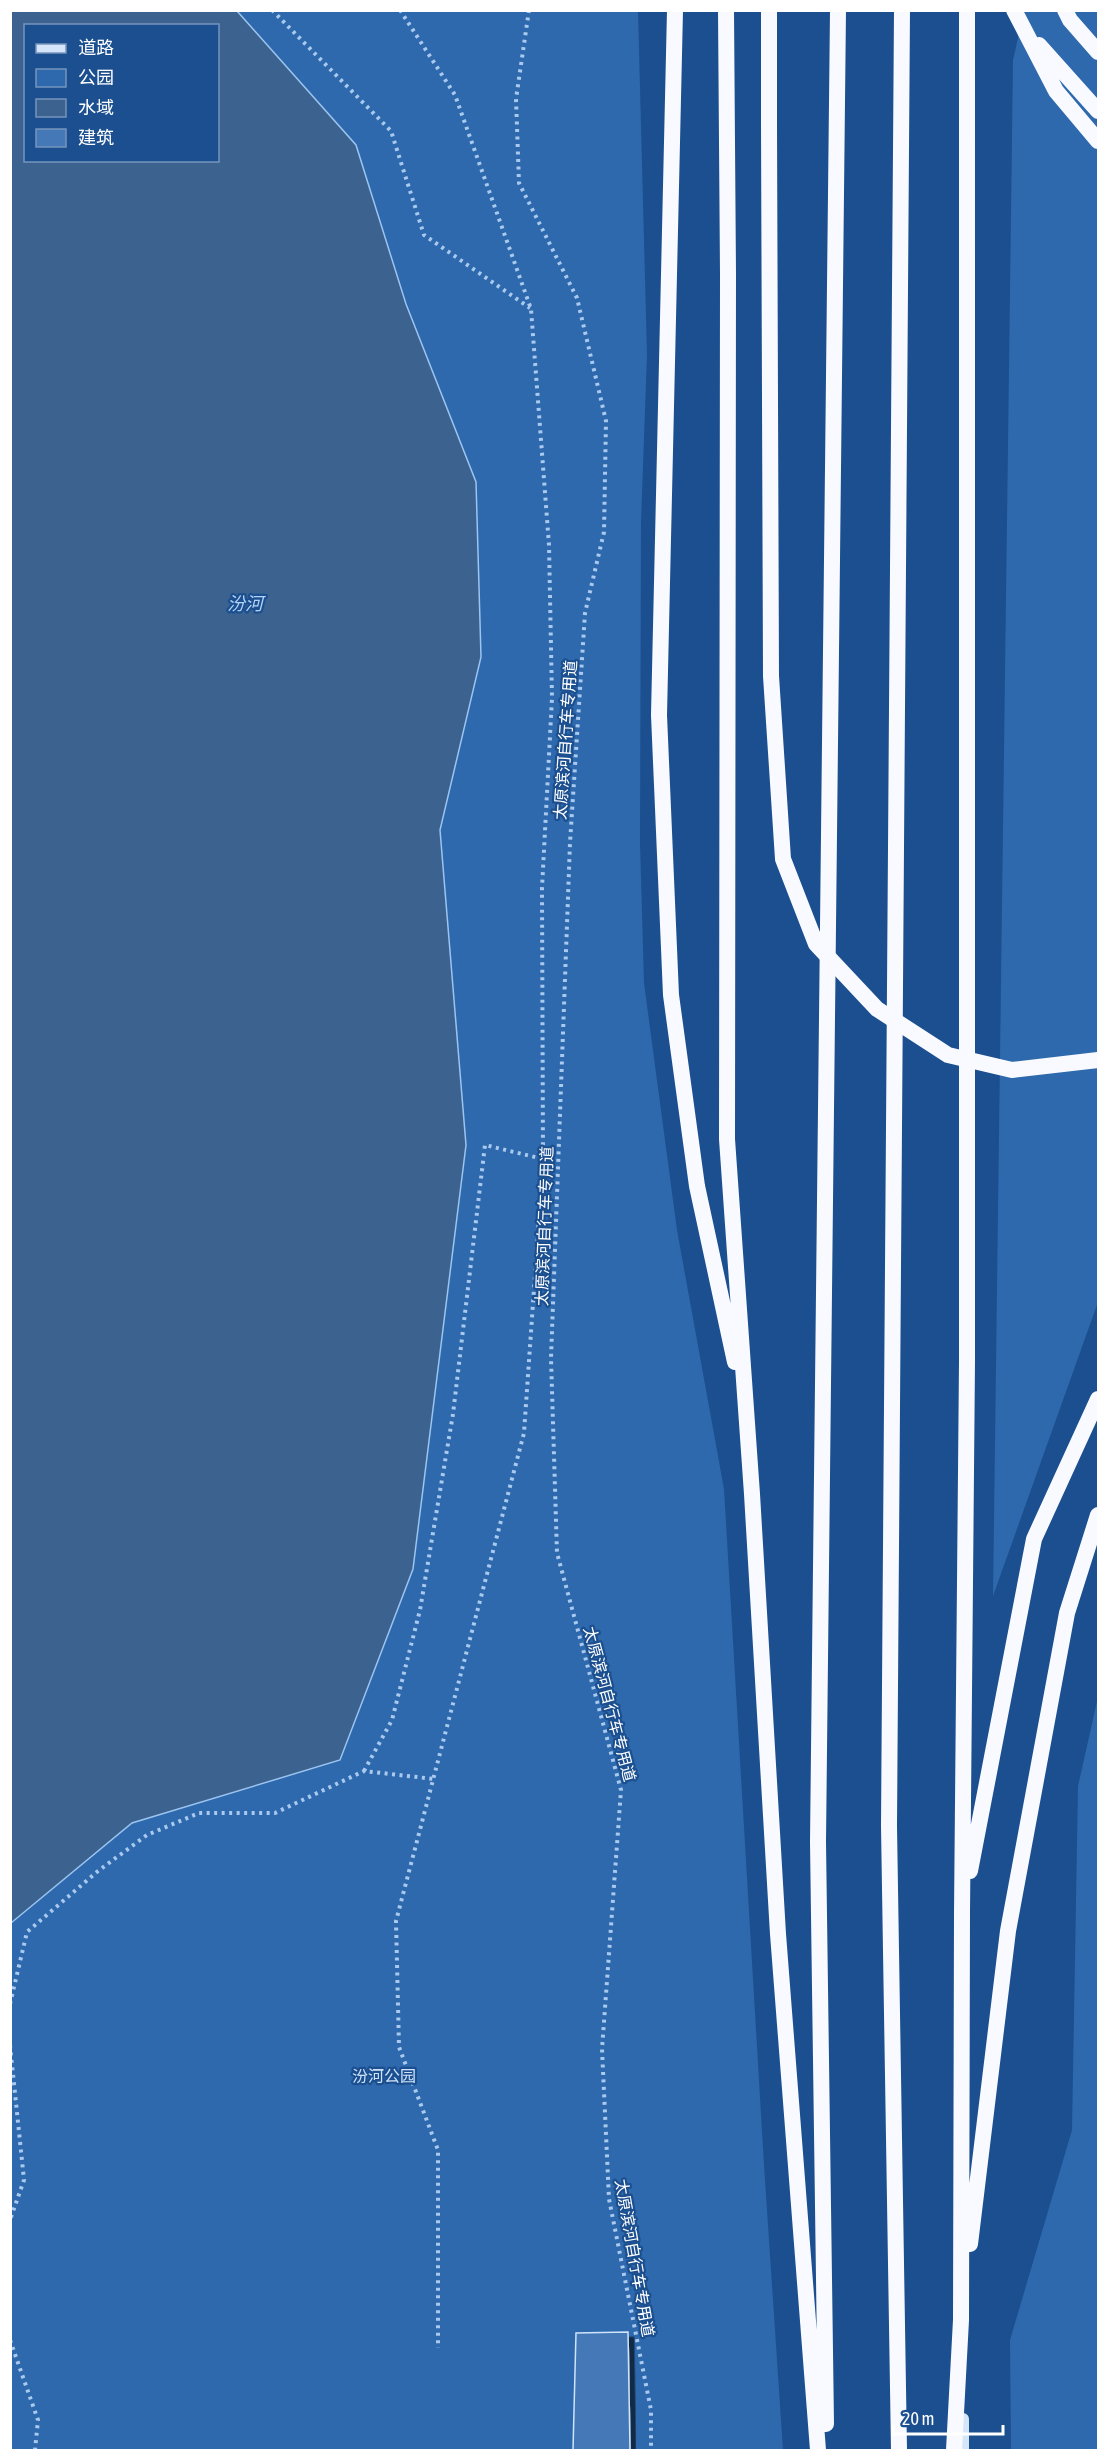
<svg xmlns="http://www.w3.org/2000/svg" width="1109" height="2461" font-family="'Asap Condensed','Noto Sans SC',sans-serif">
	<style>
		.green { fill: #2e69ad; fill-rule: evenodd }
		.water { fill: #3c6290; stroke: #9cc4f0; stroke-width: 1.5; fill-rule: evenodd }
		.building { fill: #4478b7; stroke: #cfe3fa; stroke-width: 1.5; filter: url(#shadow) }
		.lines { fill: none; stroke-linecap: round; stroke-linejoin: round }
		.path { stroke: #a9c9ee; stroke-width: 4; stroke-dasharray: 3 4.5; stroke-linecap: butt }
		.secondary { stroke: #d6e6fa; stroke-width: 12 }
		.trunk { stroke: #f8faff; stroke-width: 16 }
		.trunk-bridge { stroke: #f8faff; stroke-width: 16 }
		.labels { text-anchor: middle; stroke-width: 4.5; stroke-linejoin: round; paint-order: stroke }
		.street-label { font-size: 16px; fill: #fff; stroke: #1b4f8f }
		.park-label { font-size: 16px; fill: #cfe3fa; stroke: #1b4f8f }
		.water-label { font-size: 18px; font-style: italic; fill: #b5d3f5; stroke: #1b4f8f }
	</style>
	<defs>
		<filter id="shadow"><feDropShadow dx="5.5" dy="5.5" stdDeviation="0" flood-color="#0009"/></filter>
	</defs>
	<rect width="100%" height="100%" fill="#1b4f8f"/>
	<path class="green" d="M11,11H638L647,354L641,523L640,842L644,983L677,1230L724,1489L764,2165L783,2450H11ZM26,26H218V160H26Z
		M1024,11H1098V1302L993,1596L1013,60Z
		M1098,1697V2450H1011L1010,2340L1072,2130L1078,1786Z"/>
	<path class="water" d="M11,10L237,11L356,145L406,304L476,482L481,657L440,830L466,1145L413,1569L340,1760L132,1823L11,1923ZM26,26H218V160H26Z"/>
	<path class="building" d="M628,2332L630,2450H573L576,2333Z"/>
	<g class="lines">
		<path class="path" d="M272,10L391,131L424,235L530,308
			M400,10L455,95L531,309L549,545L552,698L542,888L543,1159L524,1433L396,1921L399,2047L438,2150V2348
			M529,10L516,99L519,183L577,298L606,421L604,532L585,613L570,843L551,1358L557,1553L621,1790L602,2049L609,2199L651,2410V2450
			M364,1771L392,1720L420,1610L453,1414L485,1145L543,1159
			M10,2004L27,1932L98,1871L147,1835L199,1813H275L364,1771L434,1779
			M10,2045L24,2180L10,2220
			M10,2340L38,2420L35,2450"/>
		<path class="secondary" d="M963,2419V2450"/>
		<path class="trunk" d="M675,10L659,715L671,995L697,1186L735,1362
			M726,10L728,274L727,1139L752,1494L778,1934L818,2450
			M1014,10L1056,91L1098,141
			M1065,10L1070,20L1098,52
			M1039,45L1098,111
			M769,124V10
			M970,1871L1034,1539L1098,1399
			M970,2244L1008,1931L1067,1613L1098,1515
			M826,2424L818,1842L838,10
			M899,2450L889,1826L902,10
			M954,2450L961,2320L962,1913L967,1361V10"/>
		<path class="trunk-bridge" d="M769,124L771,676L783,859L816,944L877,1009L948,1055L1012,1070L1098,1060"/>
	</g>
	<g class="labels">
		<g class="street-label">
			<text transform="translate(565 740) rotate(-86)" y="6">太原滨河自行车专用道</text>
			<text transform="translate(544 1226) rotate(-88)" y="6">太原滨河自行车专用道</text>
			<text transform="translate(610 1704) rotate(75)" y="6">太原滨河自行车专用道</text>
			<text transform="translate(635 2258) rotate(80)" y="6">太原滨河自行车专用道</text>
		</g>
		<g class="park-label">
			<text x="384" y="2082">汾河公园</text>
		</g>
		<g class="water-label">
			<text x="245" y="610">汾河</text>
		</g>
	</g>
	<rect width="1109" height="2461" fill="none" stroke="#ffffff" stroke-width="24"/>
	<rect x="24" y="24" width="195" height="138" fill="#1b4f8f" stroke="#7695bc" stroke-width="1.5"/>
	<rect x="36" y="44" width="30" height="9" fill="#d6e6fa" stroke="#7695bc" stroke-width="1.5"/>
	<text x="78" y="54" font-size="18" fill="#ffffff">道路</text>
	<rect x="36" y="69" width="30" height="18" fill="#2e69ad" stroke="#7695bc" stroke-width="1.5"/>
	<text x="78" y="84" font-size="18" fill="#ffffff">公园</text>
	<rect x="36" y="99" width="30" height="18" fill="#3c6290" stroke="#7695bc" stroke-width="1.5"/>
	<text x="78" y="114" font-size="18" fill="#ffffff">水域</text>
	<rect x="36" y="129" width="30" height="18" fill="#4478b7" stroke="#7695bc" stroke-width="1.5"/>
	<text x="78" y="144" font-size="18" fill="#ffffff">建筑</text>
	<path d="M893 2425v9h110v-9" fill="none" stroke="#ffffff" stroke-width="3"/>
	<text x="902" y="2425" font-size="18" fill="#ffffff" stroke="#1b4f8f" stroke-width="4.5" paint-order="stroke">20 m</text>
</svg>
